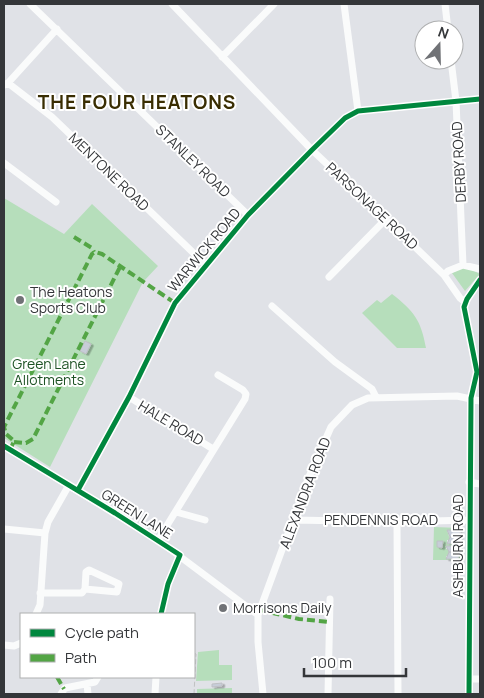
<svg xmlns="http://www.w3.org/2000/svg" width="484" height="698" font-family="Manrope,sans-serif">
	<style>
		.green { fill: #b6debb; fill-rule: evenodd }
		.building { fill: #c7cdd8; stroke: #bec0c4; filter: url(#shadow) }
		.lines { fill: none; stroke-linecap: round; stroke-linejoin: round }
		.path { stroke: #c1c2c3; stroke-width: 1; stroke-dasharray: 5 2.5; stroke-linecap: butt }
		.minor { stroke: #fafbfb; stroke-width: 7 }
		.quiet { stroke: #53a545; stroke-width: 4; stroke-dasharray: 8 4; stroke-linecap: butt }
		.cycleway-casing { stroke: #fff; stroke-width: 8 }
		.cycleway { stroke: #00873e; stroke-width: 5 }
		.poi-dot { fill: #707276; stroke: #fff; stroke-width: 2 }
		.labels { text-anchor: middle; stroke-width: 4; stroke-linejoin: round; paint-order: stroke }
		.street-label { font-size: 14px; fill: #343639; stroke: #fff }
		.poi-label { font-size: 14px; fill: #343639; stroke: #fff; text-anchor: start }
		.park-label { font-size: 14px; fill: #1e5325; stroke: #fff }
		.district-label { font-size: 19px; font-weight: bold; letter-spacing: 1px; fill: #392d02; stroke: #fff }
	</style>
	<defs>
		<filter id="shadow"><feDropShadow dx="2.5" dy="1.5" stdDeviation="0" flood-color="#0004"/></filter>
	</defs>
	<rect width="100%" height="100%" fill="#e0e2e7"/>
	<path class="green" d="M4,198L64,234L92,204L158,266L143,282L50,467L4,438Z
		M462,268L470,269L480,274L465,291L452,273Z
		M392,294C414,311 421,320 426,348H397L362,313L377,300L381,303Z
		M434,527L460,528L462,560H433ZM447,530H459V543H447V540H450ZM446,546H459L458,559H446V556H449V549H446Z
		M219,650V665H232V680L196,681L198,652Z
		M232,688V694H197V689Z"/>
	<path class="building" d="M85,341L91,344L86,354L80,351Z
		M447,530H460V537H450Z
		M450,537H460L459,543L447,544Z
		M437,541H443L442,548L437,547Z
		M446,546H459V552H449Z
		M449,552H459L458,559H446Z
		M222,683V686L212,687V684Z"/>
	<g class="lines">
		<path class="path" d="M194,653L196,654L194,694"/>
		<path class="minor" d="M30,4L248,215
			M172,4L312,150L415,247L444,275L460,298L465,302
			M344,4L358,111
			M445,4L448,30
			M222,57L274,4
			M451,60L456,101L463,265L480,269
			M8,83L52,117L206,265
			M4,85L8,83L57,29
			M4,163L56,202
			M444,275L448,271L463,265
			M329,277L386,219
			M272,306L335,362L372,389L376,397
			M129,397L213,449
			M4,446L158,540L258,615
			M469,482L480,484
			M78,490L129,397L175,303L248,215L312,150L345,118L358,111L480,99
			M176,512L205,520
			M294,520L397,522L469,520
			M397,522L398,694
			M4,529L45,533
			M158,540L245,399L246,394L243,390L218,375
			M40,593H82L85,589L86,572L89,570L119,584L117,592L85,589
			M36,614L40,605L45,533L48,522L69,485
			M161,614L168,584L180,555
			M4,645L14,646L21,643
			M469,679H480
			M87,684L88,694
			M61,694L65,688L95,682L98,677
			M155,694L156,677
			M263,694L258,642V615L308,479L331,427L352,405L368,398L457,396L480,401
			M328,694L330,599
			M469,694L471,398L477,372L464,307L467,299L480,280"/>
		<path class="quiet" d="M74,237L92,248L94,252
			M14,442L26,443L33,439L121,265
			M10,450L14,441L6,434L4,427L92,254L96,252L102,254L175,303
			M260,610L299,619L330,622
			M57,677L64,689"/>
		<g class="cycleway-casing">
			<path id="cycleway" d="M4,446L115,513L180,555L168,584L161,614
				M78,490L129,397L175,303L248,215L312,150L345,118L358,111L480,99
				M469,694L471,398L477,372L464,307L467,299L480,280"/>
		</g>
		<use href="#cycleway" class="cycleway"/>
	</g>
	<g class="poi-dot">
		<circle cx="20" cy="300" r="5"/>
		<circle cx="223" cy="608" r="5"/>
	</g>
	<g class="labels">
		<g class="street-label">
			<text transform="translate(193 161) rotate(44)" y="5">STANLEY ROAD</text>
			<text transform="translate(459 162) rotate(-93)" y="5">DERBY ROAD</text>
			<text transform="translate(109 172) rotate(44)" y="5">MENTONE ROAD</text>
			<text transform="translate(372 206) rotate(43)" y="5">PARSONAGE ROAD</text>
			<text transform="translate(204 250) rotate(-50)" y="5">WARWICK ROAD</text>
			<text transform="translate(171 423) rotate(31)" y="5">HALE ROAD</text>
			<text transform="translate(305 493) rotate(-69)" y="5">ALEXANDRA ROAD</text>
			<text transform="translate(137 514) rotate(32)" y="5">GREEN LANE</text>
			<text x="381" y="525">PENDENNIS ROAD</text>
			<text transform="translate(458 546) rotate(-90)" y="5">ASHBURN ROAD</text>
		</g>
		<g class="poi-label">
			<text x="30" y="297">The Heatons<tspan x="30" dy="16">Sports Club</tspan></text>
			<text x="233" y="613">Morrisons Daily</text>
		</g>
		<g class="park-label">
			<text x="49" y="369">Green Lane<tspan x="49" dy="16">Allotments</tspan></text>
		</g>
		<g class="district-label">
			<text x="137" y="109">THE FOUR HEATONS</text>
		</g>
	</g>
	<rect width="484" height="698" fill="none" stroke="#343639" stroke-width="10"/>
	<rect x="20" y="613" width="175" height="65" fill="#ffffff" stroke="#aeafb0"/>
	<rect x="30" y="629" width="25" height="8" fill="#00873e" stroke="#aeafb0"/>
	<text x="65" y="638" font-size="15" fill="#343639">Cycle path</text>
	<rect x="30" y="654" width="25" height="8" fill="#53a545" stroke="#aeafb0"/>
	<text x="65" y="663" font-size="15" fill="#343639">Path</text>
	<g transform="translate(439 45) rotate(20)"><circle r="24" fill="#ffffff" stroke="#aeafb0"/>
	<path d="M0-4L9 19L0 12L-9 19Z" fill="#707276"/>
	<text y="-8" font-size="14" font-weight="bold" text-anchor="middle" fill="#343639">N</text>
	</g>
	<path d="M304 668v8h102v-8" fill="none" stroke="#343639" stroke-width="2.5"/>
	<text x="312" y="668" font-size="15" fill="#343639" stroke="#ffffff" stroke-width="4" paint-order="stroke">100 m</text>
</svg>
